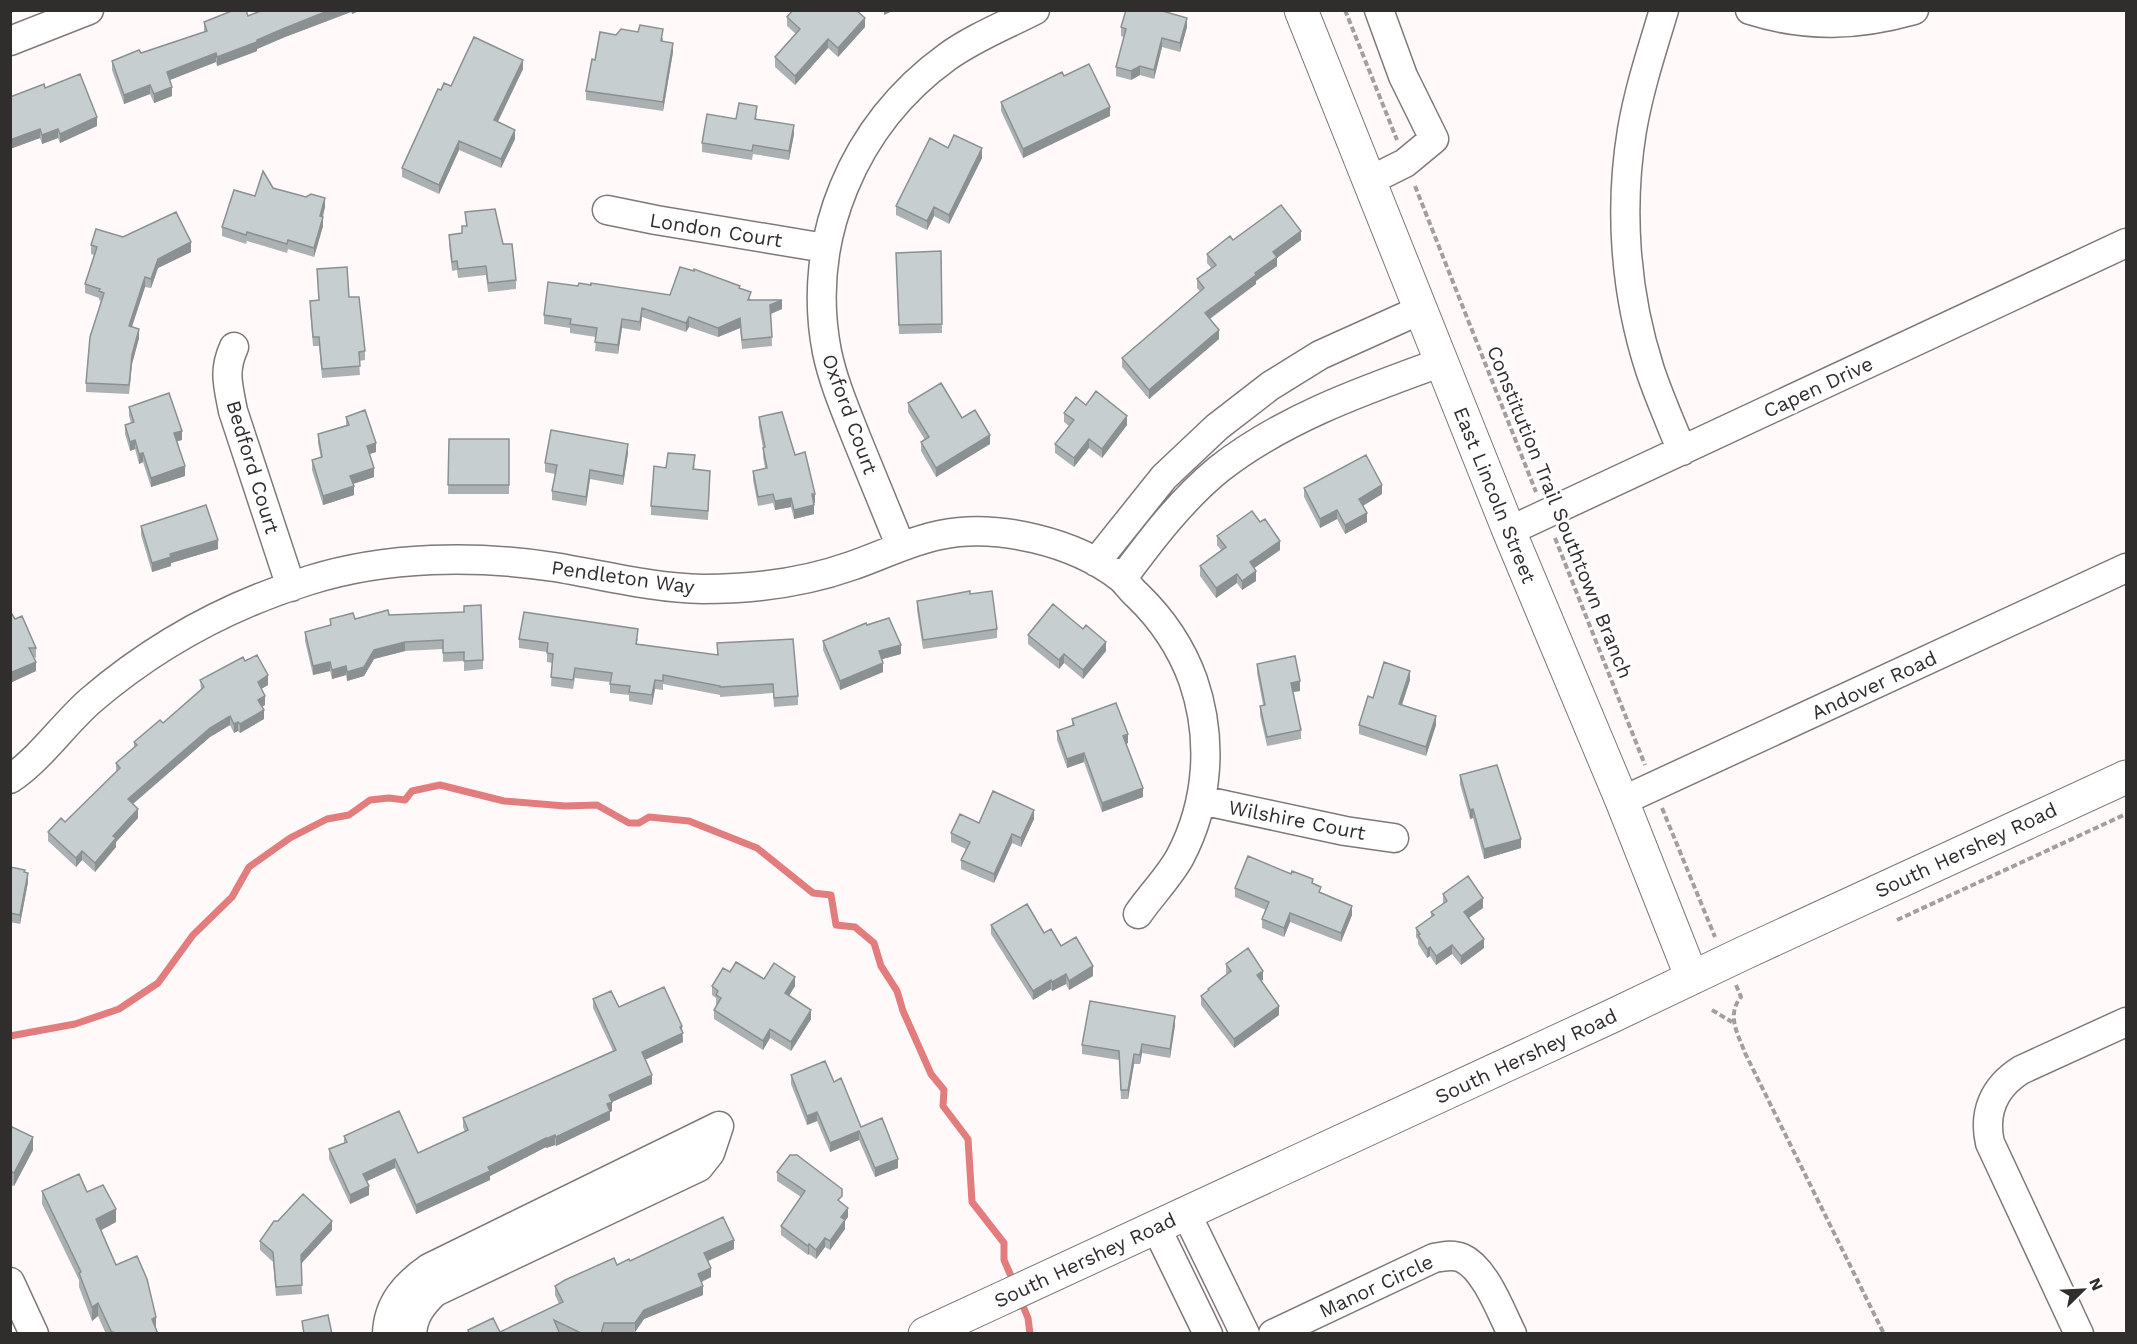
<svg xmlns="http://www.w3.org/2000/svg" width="2137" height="1344" font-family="'Work Sans',sans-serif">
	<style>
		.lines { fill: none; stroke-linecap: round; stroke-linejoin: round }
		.stream { stroke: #e37d7d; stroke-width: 7 }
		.minor-casing { stroke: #7f7979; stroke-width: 31 }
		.major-casing { stroke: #7f7979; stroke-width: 35 }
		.path { stroke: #a39f9f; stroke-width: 4; stroke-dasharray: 6 3; stroke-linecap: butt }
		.minor { stroke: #fff; stroke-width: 28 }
		.major { stroke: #fff; stroke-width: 33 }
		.wall { fill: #abb1b3 }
		.shaded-wall { fill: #8b9092 }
		.building { fill: #c7ced0; stroke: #8b9092; stroke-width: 1.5 }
		.labels { text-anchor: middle; stroke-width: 6; stroke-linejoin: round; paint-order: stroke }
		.street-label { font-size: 20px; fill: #302d2d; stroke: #fff }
	</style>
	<rect width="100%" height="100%" fill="#fff9f9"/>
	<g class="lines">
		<path class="stream" d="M10,1036L75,1024L119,1009L158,983L193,935L232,897L249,867L290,838L327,819L349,815L370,800L389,798L405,800L412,791L440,785L504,801L565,806L597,805L629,823H639L649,817L689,821L757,848L813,893L831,895L836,925L855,927L874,943L881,966L897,991L903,1011L931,1074L944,1090L943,1106L968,1139L972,1202L1004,1243V1260L1014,1283
			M1020,1299L1028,1318L1030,1334"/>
		<g class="minor-casing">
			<path id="minor" d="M1664,10C1652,50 1639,89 1632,130C1619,209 1625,293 1650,370C1659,397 1671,424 1682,451
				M1750,10C1807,28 1857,26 1914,10
				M10,41L89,10
				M1369,181L1405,163L1434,139L1403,76L1379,10
				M607,210L656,220L825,248
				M234,347C223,371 228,385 233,411L291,587
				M1509,531L2126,243
				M901,547C886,510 871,474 856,437C845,409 833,381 827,352C805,239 854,124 947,57C973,38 1006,25 1035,10
				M1096,562L1164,477L1217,427L1270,386L1320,355L1420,310
				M1122,579C1151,540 1181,500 1219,469C1284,418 1365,390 1442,362
				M10,779C41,758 62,726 90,701C154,646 229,605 310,580C387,556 475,555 554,567C603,575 652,588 703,589C752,589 803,583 851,566C881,556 909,541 940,535C997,523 1075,542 1121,578C1127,583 1131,590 1137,595C1162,619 1181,647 1193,680C1213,738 1209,802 1180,857C1169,877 1151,895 1138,914
				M1201,800L1345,831L1394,838
				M1622,801L2126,568
				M1186,1213L1245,1334
				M1156,1227L1208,1334
				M10,1282L34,1334
				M387,1334C388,1303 406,1284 429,1268L719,1126L710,1153L699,1167L435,1292C422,1304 413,1316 412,1334
				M1273,1334L1434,1258C1444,1256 1453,1254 1462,1258C1485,1268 1501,1312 1512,1334
				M2079,1334L1990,1143C1983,1112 1994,1087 2021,1070L2126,1022"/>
		</g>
		<g class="major-casing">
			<path id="major" d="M1301,10L1509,531L1622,801L1692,978
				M925,1334L1612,1016L1744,953L2126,777"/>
		</g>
		<path class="path" d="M1345,10L1397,140
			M1415,186L1536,492
			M1555,538L1645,765
			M1662,808L1715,937
			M1897,920L2126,814
			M1736,985L1741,997C1726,1015 1738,1034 1745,1053L1884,1334
			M1712,1010L1732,1022"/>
		<use href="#minor" class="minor"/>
		<use href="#major" class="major"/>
	</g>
	<path class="wall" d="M263,10H361L352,14L351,12L285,37L257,49V51L217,66L216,62L170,80L172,96L154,103L150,94L124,104L112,70V61L141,53L204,32V22L248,16Z
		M788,10H856L865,27L838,57L828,48L795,85L775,67V57L796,34L787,26V17L791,13Z
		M1121,27H1187L1180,52L1162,47L1154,79L1140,75L1131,80L1116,76V67L1124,37L1121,36Z
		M616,35L663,38V41L673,52L663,111L586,100V91L595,60Z
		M523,69L498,122L515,139L501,168L459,150L439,194L402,177V168L441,90L451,86Z
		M1064,76L1110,116L1023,158L1001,111V102Z
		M45,88L97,126L60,143L58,138L42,144L40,138L10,149Z
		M757,115L756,119L794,134L789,160L753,154L752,160L702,152V143L736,119Z
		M948,148L982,158L949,224L934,216L927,230L896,215V206Z
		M273,188L325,207L323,217V226L314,257L288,249L287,253L247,241L246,244L222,236V227L255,196Z
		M465,212L503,244L516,280V289L488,292L486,275L458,278L457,270L452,271L449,244V235L462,233V226H466Z
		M123,237L191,252L158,268L151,288L145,287L132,327L139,338L132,364L129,394L86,392V383L101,301L99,300V298L85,293V284L94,255L91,254V245Z
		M1233,240H1301L1277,258V266L1256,281V284L1210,319L1219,339L1149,399L1122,367V358L1200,291L1197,288V279L1211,268L1207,263V254Z
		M941,251L942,333L899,334L896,253Z
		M317,269L349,297L365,351V360L359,361L360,375L322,378L319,346H313L310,310V301L319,300Z
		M740,288L751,300L782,309L771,314L772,346L742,349L740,328L718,337L689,327L686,332L642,317L640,331L622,328L618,354L595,351L596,337L570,333V328L544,324V315L670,295Z
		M908,403L962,418L990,444L936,477L921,451V442L925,440L908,412Z
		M1086,405L1127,425L1102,458L1089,448L1074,467L1055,453V444L1069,426L1064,422V413Z
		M129,407L182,440L177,441L185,476L151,487L143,462L139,464L135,449L130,451L125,434V425L131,423L129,416Z
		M346,417L376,452L369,454L374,477L353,484L354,495L323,505L312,470V460L321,458L318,443V434L346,425Z
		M759,417L795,455L815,503H814V514L794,519L791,507L775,510L773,503L758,506L753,480V471L765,468L763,457V448L759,426Z
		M449,439H509V494H448Z
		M628,453L623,485L590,479L586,506L552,500V491L555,474L545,472V463Z
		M695,465L694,469L710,480L708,520L651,515V506L666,468Z
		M1304,488L1382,494L1363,506L1367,522L1345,534L1337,519L1320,528L1304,497Z
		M141,526L218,549L171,563V566L152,572L141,535Z
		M1217,536L1280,550L1254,568L1256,581L1242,590L1237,583L1216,598L1200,576V566L1221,550L1217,545Z
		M970,594L997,629V638L923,649L917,610V601Z
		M10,611L15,619L36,648V658L34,657L36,671L10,683Z
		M389,615L483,660V669L464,671V661L443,662V649L405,651L374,659L364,676L347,681L346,675L332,679L330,671L313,675L305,641V632L330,625V619H355Z
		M867,625L901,654L882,659L883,672L840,690L823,650V641Z
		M1028,635L1106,651L1083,679L1064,663L1059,669L1028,644Z
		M638,638L637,644L717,655V643L798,696V705L774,707L773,693L720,697V695L663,684V690L655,689L652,705L629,701V695L610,693V682L575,678L573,689L551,686L552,663L547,662V652L519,648V639Z
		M245,661L268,685L261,689L265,705L262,707L264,719L240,733L238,731L234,733L230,725L210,737L133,804L138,818L116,842V847L95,872L82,860L76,867L48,841V832L65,822L116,773V763L134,747V742L163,723L201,690L200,680Z
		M1257,664L1300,691L1293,692L1301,730V739L1267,746L1260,715V706L1263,705L1257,673Z
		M1410,680L1402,705L1436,725L1426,756L1359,734V725L1373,698Z
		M1072,719L1128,743L1126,744L1143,797L1102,812L1084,762L1067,768L1057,740V731L1072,725Z
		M1460,775L1521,848L1484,859L1473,818L1470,819L1460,784Z
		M1034,819L1021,847L1012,843L994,883L961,869V860L966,849L951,842V833L979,823Z
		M10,867L24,872L28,882L20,924L10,922Z
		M1313,884L1321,893L1352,915L1341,942L1290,922L1284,937L1262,928V919L1266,910L1235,897V888Z
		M1443,894L1483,908L1469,918L1484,948L1461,965L1452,954L1436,965L1430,956L1427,958L1418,944V940L1416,937V928L1431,917V912L1443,904Z
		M991,925L1044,933L1061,946L1093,976L1069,990L1066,984L1052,991L1051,989L1033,1000L991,934Z
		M1226,964L1263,980L1261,981L1279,1015L1234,1048L1201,1005V996L1208,991V989L1227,974L1226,973Z
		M730,972L795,986L789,996L811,1019L791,1051L770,1038L763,1050L714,1019V1010L717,1005L716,1004V998L712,995V986Z
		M593,999L619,1007L682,1031L683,1042L645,1060L652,1084L612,1102V1111L610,1112V1120L556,1146L555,1145L546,1148V1147L490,1176V1180L416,1214L395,1168L367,1181L369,1195L350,1204L329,1159V1149L344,1143V1136L418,1153L465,1132L463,1127V1118L613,1051L593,1008Z
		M1175,1025L1170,1058L1142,1053L1140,1064H1134L1128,1099H1121L1119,1060L1082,1054V1045Z
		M791,1075L834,1082L861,1127L898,1168L875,1177L859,1140L830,1152L817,1121L807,1125L791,1084Z
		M10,1126L33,1150L14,1186L10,1185Z
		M777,1172L842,1203L848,1217L845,1220V1229L830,1250L825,1247L816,1259L809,1254L808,1255L781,1235V1226L801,1197L777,1181Z
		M42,1191L87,1192L116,1222L101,1230L116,1265L156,1328L158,1334H106L98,1316L92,1321L79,1287V1280L42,1204Z
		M332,1230L301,1263L302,1294L276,1296L273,1262L260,1250V1241Z
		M734,1249L707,1261L711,1277L702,1282L703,1295L644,1319L635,1332H604L603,1334H563L559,1331L560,1334H468V1330L500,1332L559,1304L555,1295V1286L617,1265L630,1261Z"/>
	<path class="shaded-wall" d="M330,10H351V12L285,37L257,49V51L217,66V57L285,28Z
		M352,10H361L352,14Z
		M884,10H895L884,15Z
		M865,18V27L838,57V48Z
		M1187,18V27L1180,52V43Z
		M1162,38V47L1154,79V70Z
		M828,39V48L795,85V76Z
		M673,43V52L663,111V102Z
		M216,53V62L167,81V72Z
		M523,60V69L494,129V120Z
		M1140,66V75L1131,80V71Z
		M150,85V94L124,104V95Z
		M172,87V96L154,103V94Z
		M1110,107V116L1023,158V149Z
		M97,117V126L60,143V134Z
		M794,125V134L789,160V151Z
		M40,129V138L10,149V140Z
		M58,129V138L42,144V135Z
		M515,130V139L501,168V159Z
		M459,141V150L439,194V185Z
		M982,148V158L949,224V215Z
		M325,198V207L320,225V216Z
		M934,207V216L927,230V221Z
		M323,217V226L314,257V248Z
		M1301,231V240L1277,258V266L1256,281V284L1205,322V313L1255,273L1273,252Z
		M191,242V252L158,268L151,288V279L158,259Z
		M145,277V287L129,335V326Z
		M782,300V309L770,314V305Z
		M642,308V317L640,331V322Z
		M689,317V327L686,332V323Z
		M740,318V328L718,337V328Z
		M622,319V328L618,354V345Z
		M139,329V338L132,364L129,394L132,355Z
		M1219,330V339L1149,399V390Z
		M1127,416V425L1102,458V449Z
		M182,431V440L174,442V433Z
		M990,435V444L936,477V468Z
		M1089,439V448L1074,467V458Z
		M135,440V449L130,451V442Z
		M376,443V452L367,455V446Z
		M628,444V453L623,485V476Z
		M143,453V462L139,464V454Z
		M185,466V476L151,487V478Z
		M374,468V477L350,485V476Z
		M590,470V479L586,506V497Z
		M1382,485V494L1359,508V499Z
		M354,486V495L323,505V496Z
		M812,494H815V503H812Z
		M791,498V507L775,510V501Z
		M814,505V514L794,519V510Z
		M1337,510V519L1320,528V519Z
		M1367,513V522L1345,534V525Z
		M218,540V549L171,563V566L152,572V563L170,554Z
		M1280,541V550L1250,571V562Z
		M1256,571V581L1242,590V581Z
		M1237,574V583L1216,598V588Z
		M405,642V651L374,659L364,676L347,681V672L374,650Z
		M1106,642V651L1083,679V670Z
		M901,645V654L879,660V651Z
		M1064,654V663L1059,669V660Z
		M36,662V671L10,683V673Z
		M330,662V671L313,675V666Z
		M883,663V672L840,690V681Z
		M346,666V675L332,679V670Z
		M1410,671V680L1399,713V704Z
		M268,675V685L258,691V682Z
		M655,680V689L652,705V695Z
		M1300,681V691L1291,692V683Z
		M265,696V705L258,709V700Z
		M264,710V719L240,733V724Z
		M230,716V725L210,737L128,808V799L210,728Z
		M1436,716V725L1426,756V747Z
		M238,722V731L234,733V724Z
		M1128,734V743L1123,745V736Z
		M1084,753V762L1067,768V759Z
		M1143,788V797L1102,812V803Z
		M138,809V818L116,842V847L95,872V863L113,836Z
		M1473,809V818L1470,819V810Z
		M1034,810V819L1021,847V838Z
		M1012,834V843L994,883V874Z
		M1521,839V848L1484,859V849Z
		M82,851V860L76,867V858Z
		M28,873V882L20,924V915Z
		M1483,898V908L1464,921V912Z
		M1352,906V915L1341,942V933Z
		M1290,913V922L1284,937V928Z
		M1484,939V948L1461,965V956Z
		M1452,945V954L1436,965V956Z
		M1430,947V956L1427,958V949Z
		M1093,966V976L1069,990V981Z
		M1263,971V980L1257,984V975Z
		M1066,974V984L1052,991V982Z
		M795,977V986L785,1002V993Z
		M1051,980V989L1033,1000V991Z
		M1279,1006V1015L1234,1048V1039Z
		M811,1010V1019L791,1051V1042Z
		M1175,1016V1025L1170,1058V1049Z
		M682,1026L683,1042L642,1061V1052Z
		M770,1029V1038L763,1050V1041Z
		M1142,1044V1053L1140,1064V1055Z
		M1134,1054V1064L1128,1099V1090Z
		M652,1075V1084L612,1102V1111L610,1112V1120L556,1146V1137L607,1104L609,1095Z
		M817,1112V1121L807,1125V1116Z
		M859,1131V1140L830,1152V1143Z
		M555,1135V1145L546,1148V1139Z
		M33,1137V1150L14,1186V1173Z
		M546,1138V1147L490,1176V1180L416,1214V1205Z
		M395,1159V1168L363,1183V1174Z
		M898,1159V1168L875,1177V1168Z
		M369,1186V1195L350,1204V1195Z
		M848,1208V1217L841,1226V1217Z
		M116,1209V1222L96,1233V1219Z
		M845,1220V1229L830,1250V1241Z
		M332,1221V1230L301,1264V1255Z
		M825,1238V1247L816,1259V1250Z
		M734,1240V1249L704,1263V1253Z
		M809,1244V1254L808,1255V1246Z
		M711,1268V1277L698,1283V1274Z
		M703,1286V1295L644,1319L635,1332V1323L644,1310Z
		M98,1303V1316L92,1321V1307Z
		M156,1317V1330L152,1319Z"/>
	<path class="building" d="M234,10H246L248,16L263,10H330L285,28L257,40V42L217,57L216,53L167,72L172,87L154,94L150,85L124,95L112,61L139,50L141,53L207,31L204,22Z
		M793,10H856L865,18L838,48L828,39L795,76L775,57L800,29L787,17Z
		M1126,10H1159L1187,18L1180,43L1162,38L1154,70L1140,66L1131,71L1116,67L1126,29L1121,27Z
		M640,25L663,29L661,41L673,43L663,102L586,91L592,59L595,60L600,32L616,35L621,29L638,32Z
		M474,37L523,60L494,120L515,130L501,159L459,141L439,185L402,168L438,89L441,90L444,83L451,86Z
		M1089,64L1110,107L1023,149L1001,102L1062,72L1064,76Z
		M80,74L97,117L60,134L58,129L42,135L40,129L10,140V97L44,84L45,88Z
		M739,103L757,106L755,119L794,125L789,151L753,145L752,151L702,143L707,114L736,119Z
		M954,135L982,148L949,215L934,207L927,221L896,206L930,138L948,148Z
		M263,171L273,188L306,197L311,194L325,198L320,216L323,217L314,248L288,240L287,244L247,232L246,235L222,227L234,190L255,196Z
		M1281,205L1301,231L1273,252L1277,257L1255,273L1256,275L1205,313L1219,330L1149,390L1122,358L1204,288L1197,279L1216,265L1207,254L1230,236L1233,240Z
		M495,209L503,244H512L516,280L488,283L486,266L458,269L457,261L452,262L449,235L462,233V226H467L465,212Z
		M176,212L191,242L158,259L151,279L145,277L129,326L139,329L132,355L129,385L86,383L90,337L104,293L99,291L100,289L85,284L97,247L91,245L96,229L123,237Z
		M941,251L942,324L899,325L896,253Z
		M347,267L349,297H359L365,351L359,352L360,366L322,369L319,337H313L310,301L319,300L317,269Z
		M680,267L694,271V269L740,286L739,288L751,292L748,300H782L770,305L772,337L742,340L740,318L718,328L689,317L686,323L642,308L640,322L622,319L618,345L595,342L597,328L570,324L571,319L544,315L548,282L578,286L579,283L591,285V283L670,295Z
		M941,383L962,418L975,410L990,435L936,468L921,442L929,437L908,403Z
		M1096,391L1127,416L1102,449L1089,439L1074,458L1055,444L1074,420L1064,413L1076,397L1086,405Z
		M169,393L182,431L174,433L185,466L151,478L143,453L139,454L135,440L130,442L125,425L134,422L129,407Z
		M365,410L376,443L367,446L374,468L350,476L354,486L323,496L312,460L322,457L318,434L349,425L346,417Z
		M782,412L795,455L805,452L815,494H812L814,505L794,510L791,498L775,501L773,494L758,497L753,471L767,468L763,448L765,447L759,417Z
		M551,430L628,444L623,476L590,470L586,497L552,491L557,465L545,463Z
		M449,439H509V485H448Z
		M668,453L695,455L693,469L710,471L708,511L651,506L654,466L666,468Z
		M1366,455L1382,485L1359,499L1367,513L1345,525L1337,510L1320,519L1304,488Z
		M206,505L218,540L170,554L171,557L152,563L141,526Z
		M1252,511L1260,522L1265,519L1280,541L1250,562L1256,571L1242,581L1237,574L1216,588L1200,566L1226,547L1217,536Z
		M970,591V594L992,591L997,629L923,640L917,601Z
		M1053,604L1083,629L1086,625L1106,642L1083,670L1064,654L1059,660L1028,635Z
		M481,605L483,660L464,661V652L443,653V640L405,642L374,650L364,667L347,672L346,666L332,670L330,662L313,666L305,632L331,625L330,619L353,613L355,619L388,610L389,615L464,612V606Z
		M10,611L15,619L22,616L36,648H29L36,662L10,673Z
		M524,612L638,629L636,644L718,655L717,643L793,639L798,696L774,698L773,684L720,687V686L663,675V681L655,680L652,695L629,692L630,686L610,684L612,673L575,668L573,680L551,677L553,654L547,653L548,643L519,639Z
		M889,618L901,645L879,651L883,663L840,681L823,641L866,623L867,625Z
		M257,655L268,675L258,682L265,696L258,700L264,710L240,724L238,722L234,724L230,716L210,728L128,799L138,809L113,836L116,838L95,863L82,851L76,858L48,832L61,818L65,822L120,768L116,763L137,745L134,742L160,720L163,723L204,687L200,680L243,657L245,661Z
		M1295,656L1300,681L1291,683L1301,730L1267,737L1260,706L1265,705L1257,664Z
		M1384,662L1410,671L1399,704L1436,716L1426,747L1359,725L1368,696L1373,698Z
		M1116,703L1128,734L1123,736L1143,788L1102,803L1084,753L1067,759L1057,731L1074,725L1072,719Z
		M1497,765L1521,839L1484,849L1473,809L1470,810L1460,775Z
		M993,791L1034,810L1021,838L1012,834L994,874L961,860L970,842L951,833L960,814L979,823Z
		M1248,856L1291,874L1292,871L1313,879L1312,883L1321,887L1319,892L1352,906L1341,933L1290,913L1284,928L1262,919L1269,902L1235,888Z
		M10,867L25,870L24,872L28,873L20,915L10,913Z
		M1468,876L1483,898L1464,912L1484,939L1461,956L1452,945L1436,956L1430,947L1427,949L1418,935L1420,934L1416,928L1434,915L1431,912L1447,901L1443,894Z
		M1027,904L1044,933L1051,929L1061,946L1076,937L1093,966L1069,981L1066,974L1052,982L1051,980L1033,991L991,925Z
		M1248,948L1263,971L1257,975L1279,1006L1234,1039L1201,996L1209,990L1208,989L1231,971L1226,964Z
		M736,962L764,979L774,963L795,977L785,993L811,1010L791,1042L770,1029L763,1041L714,1010L721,998L716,995L718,991L712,986L723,968L730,972Z
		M664,987L682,1026L680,1027L683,1033L642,1052L652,1075L609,1095L612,1102L607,1104L610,1111L556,1137L555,1135L546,1139V1138L488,1167L490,1171L416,1205L395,1159L363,1174L369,1186L350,1195L329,1149L347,1142L344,1136L399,1111L418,1153L468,1130L463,1118L616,1050L593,999L611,991L619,1007Z
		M1090,1001L1175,1016L1170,1049L1142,1044L1140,1055L1134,1054L1128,1090H1121L1119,1051L1082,1045Z
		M825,1061L834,1082L841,1078L861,1127L882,1118L898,1159L875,1168L859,1131L830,1143L817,1112L807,1116L791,1075Z
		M10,1126L33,1137L14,1173L10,1171Z
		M790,1155H797L842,1189V1196L838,1200L848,1208L841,1217L845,1220L830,1241L825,1238L816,1250L809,1244L808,1246L781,1226L805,1191L777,1172Z
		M79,1174L87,1192L103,1185L116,1209L96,1219L116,1265L137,1256L147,1279L156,1317L152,1319L158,1334H114L113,1332L112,1333L98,1303L92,1307L79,1273L81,1272L42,1191Z
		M303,1194L332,1221L301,1255L302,1285L276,1287L273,1252L260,1241L274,1221H278Z
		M723,1217L734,1240L704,1253L711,1268L698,1274L703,1286L644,1310L635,1323H604L601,1334H583L554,1320L560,1334H469L468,1330L493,1318L500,1332L563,1302L555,1286L565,1280L614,1258L617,1265L629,1259L630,1261Z
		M328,1315L332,1334H304L302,1321Z"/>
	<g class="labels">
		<g class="street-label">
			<text transform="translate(716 230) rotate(9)" y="7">London Court</text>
			<text transform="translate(1818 387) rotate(-25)" y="7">Capen Drive</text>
			<text transform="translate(850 414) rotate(70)" y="7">Oxford Court</text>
			<text transform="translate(253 467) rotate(73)" y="7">Bedford Court</text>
			<text transform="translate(1495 495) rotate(68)" y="7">East Lincoln Street</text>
			<text transform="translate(1560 512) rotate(68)" y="7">Constitution Trail Southtown Branch</text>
			<text transform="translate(623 577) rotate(8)" y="7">Pendleton Way</text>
			<text transform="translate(1874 685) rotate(-25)" y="7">Andover Road</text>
			<text transform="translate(1297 820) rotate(11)" y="7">Wilshire Court</text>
			<text transform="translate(1966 850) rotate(-25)" y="7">South Hershey Road</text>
			<text transform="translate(1526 1056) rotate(-25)" y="7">South Hershey Road</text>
			<text transform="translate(1085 1260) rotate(-25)" y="7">South Hershey Road</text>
			<text transform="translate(1376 1286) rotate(-25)" y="7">Manor Circle</text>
		</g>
	</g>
	<rect width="2137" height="1344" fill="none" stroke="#302d2d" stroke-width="24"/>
	<g transform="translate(2083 1290) rotate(66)" stroke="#ffffff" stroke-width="4.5" paint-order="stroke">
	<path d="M0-4.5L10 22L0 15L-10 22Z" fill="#302d2d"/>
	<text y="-9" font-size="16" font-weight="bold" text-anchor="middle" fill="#302d2d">N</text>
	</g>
</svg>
